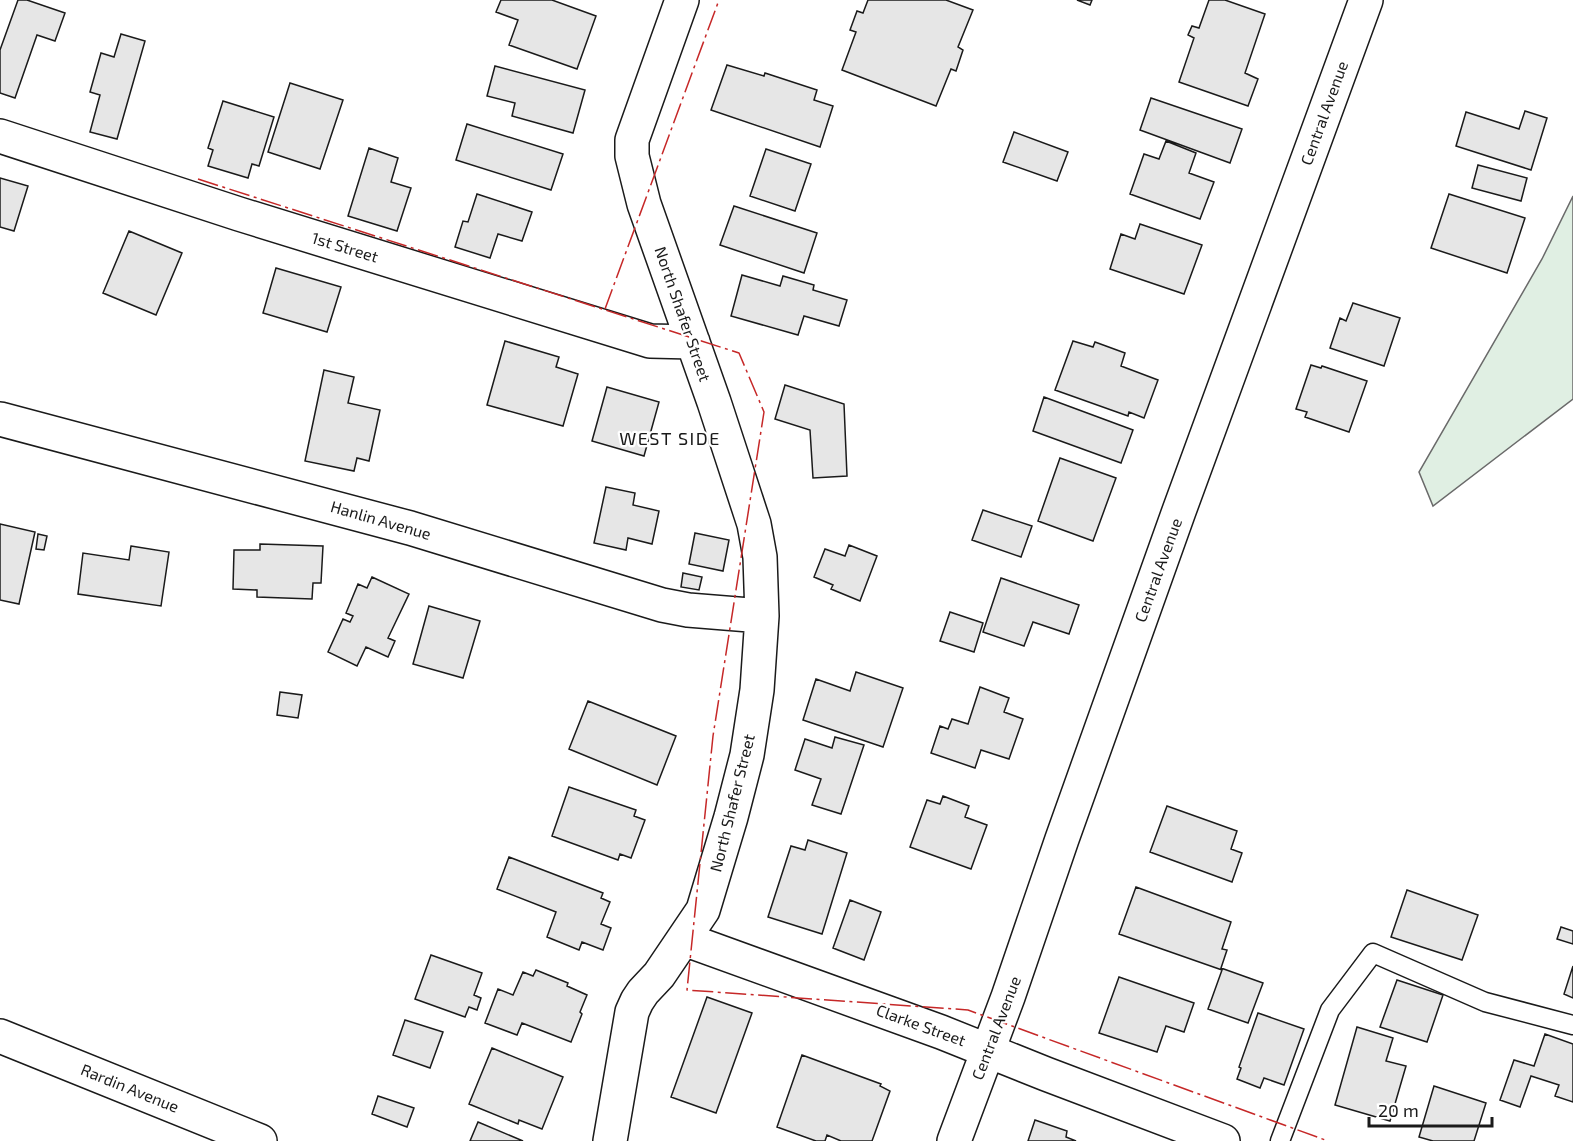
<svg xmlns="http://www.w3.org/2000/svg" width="1573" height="1141" font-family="'Exo 2',sans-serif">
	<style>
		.green { fill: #e0efe3; stroke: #6a6a6a; stroke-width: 1.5 }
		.building { fill: #e6e6e6; stroke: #1a1a1a; stroke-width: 1.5 }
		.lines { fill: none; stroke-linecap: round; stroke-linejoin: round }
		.service-casing { stroke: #1a1a1a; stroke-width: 21 }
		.minor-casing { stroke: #1a1a1a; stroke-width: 36 }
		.service { stroke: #fff; stroke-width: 18 }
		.minor { stroke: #fff; stroke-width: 33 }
		.power { stroke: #c62828; stroke-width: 1.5; stroke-dasharray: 21 4.5 3 4.5; stroke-linecap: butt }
		.labels { text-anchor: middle; stroke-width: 4.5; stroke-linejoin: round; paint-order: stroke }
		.street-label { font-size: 16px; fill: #1a1a1a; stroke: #fff }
		.neighbourhood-label { font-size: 18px; letter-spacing: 1.5px; fill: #1a1a1a; stroke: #fff }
	</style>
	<rect width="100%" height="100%" fill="#fff"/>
	<path class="green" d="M1573,196V399L1433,506L1419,472L1542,259Z"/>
	<path class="building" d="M18,0H27L65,13L55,41L37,35L15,98L0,93V50Z
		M501,0H552L596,16L577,69L509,45L518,20L496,12Z
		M868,0H946L973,10L958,47L963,50L956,71L951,69L936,106L842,70L856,32L850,30L857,11L863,13Z
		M1077,0H1092L1090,5Z
		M1209,0H1225L1265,14L1245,73L1258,79L1248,106L1179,82L1194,38L1188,35L1192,26L1199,28Z
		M121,34L145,41L117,139L90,132L100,95L90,92L101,53L114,57Z
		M727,65L764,76L765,73L817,90L814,100L833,106L820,147L711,110Z
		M495,66L585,90L573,133L512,116L515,103L487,96Z
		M290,83L343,100L320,169L268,152Z
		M1151,98L1242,129L1230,163L1140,130Z
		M223,101L274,117L259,166L252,164L248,178L208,166L213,150L208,148Z
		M1525,111L1547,118L1531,170L1456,146L1466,112L1519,129Z
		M467,124L563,154L551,190L456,160Z
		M1014,132L1068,152L1057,181L1003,162Z
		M1166,141L1196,153L1189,173L1214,182L1200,219L1130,194L1144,154L1159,159Z
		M369,148L398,158L391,182L411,188L397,231L348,216Z
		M766,149L811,164L795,211L750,196Z
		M1478,165L1527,178L1521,201L1472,188Z
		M0,178L28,186L14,231L0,227Z
		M477,194L532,212L522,241L498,234L490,258L455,247L463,221L468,222Z
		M1449,194L1525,218L1507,273L1431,248Z
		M734,206L817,233L804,273L720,245Z
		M1140,224L1202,245L1184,294L1110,269L1121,234L1135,239Z
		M129,231L182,253L156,315L103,293Z
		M276,268L341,287L327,332L263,313Z
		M742,275L780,286L783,276L814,285L813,290L847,300L839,326L804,316L798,335L731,316Z
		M1353,303L1400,318L1384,366L1330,348L1340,318L1346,321Z
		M505,341L559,357L556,367L578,374L563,426L487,405Z
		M1073,341L1093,347L1095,342L1125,353L1121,366L1158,380L1144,418L1129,412L1128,416L1055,390Z
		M1311,365L1321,368L1322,366L1367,381L1349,432L1305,417L1307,412L1296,409Z
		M324,370L354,377L348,403L380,410L369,461L357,458L354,471L305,461Z
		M785,385L844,404L847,476L813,478L810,430L775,419Z
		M607,387L659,402L644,456L592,441Z
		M1044,397L1133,430L1121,463L1033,431Z
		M1060,458L1116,478L1093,541L1038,521Z
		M606,487L635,493L633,505L659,511L652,544L628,538L626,550L594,543Z
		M983,510L1032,526L1021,557L972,540Z
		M0,524L35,532L19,604L0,600Z
		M695,533L729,540L723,571L689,564Z
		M38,534L47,536L44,550L36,549Z
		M260,544L323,546L321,583H313L312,599L257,597V590L233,589L234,550H260Z
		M849,545L877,556L860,601L831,589L833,585L814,577L825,549L845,556Z
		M131,546L169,552L161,606L78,594L83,553L129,560Z
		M683,573L702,577L699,590L681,587Z
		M372,577L409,594L388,638L395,641L388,657L366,647L357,666L328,652L343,619L350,622L353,616L346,613L358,584L367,588Z
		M1001,578L1079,605L1069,634L1033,622L1024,646L983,632Z
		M429,606L480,621L463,678L413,664Z
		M950,612L983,623L974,652L940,641Z
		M856,672L903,688L883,747L803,720L816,679L850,691Z
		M980,687L1009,698L1004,712L1023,719L1009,759L981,750L975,768L931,753L940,726L948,729L952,719L968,724Z
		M280,692L302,695L298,718L277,715Z
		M588,701L676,736L657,785L569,749Z
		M835,737L864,745L841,814L812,805L821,779L795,770L805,739L832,748Z
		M569,787L636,810L634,816L645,820L631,858L620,854L618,860L552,836Z
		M943,796L969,806L965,817L987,825L971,869L910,847L927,800L940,804Z
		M1167,806L1237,831L1231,849L1242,853L1232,882L1150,852Z
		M808,840L847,853L822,934L768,917L791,846L805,850Z
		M509,857L603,893L601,898L610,902L601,924L611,928L603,950L582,942L579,950L547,937L556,912L497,889Z
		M1136,887L1231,922L1222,949L1227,950L1221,968L1263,983L1248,1023L1208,1009L1222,970L1119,934Z
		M1407,890L1478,915L1462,960L1391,937Z
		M850,900L881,912L864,960L833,948Z
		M1561,927L1573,931V944L1557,939Z
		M431,955L482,973L474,995L481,998L477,1010L469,1007L465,1017L415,999Z
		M1573,966V998L1564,994Z
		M536,970L568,983L567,986L587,995L580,1012L582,1014L571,1042L522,1023L517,1035L485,1023L498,989L513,995L523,972L533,976Z
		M1119,977L1194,1003L1184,1032L1166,1026L1157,1052L1099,1033Z
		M1397,980L1443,995L1427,1042L1380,1027Z
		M707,997L752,1013L716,1113L671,1097Z
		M1258,1013L1304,1029L1284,1085L1264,1078L1260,1088L1237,1079L1241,1068L1239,1067Z
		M405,1020L443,1032L430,1068L393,1055Z
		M1357,1027L1393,1038L1386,1061L1406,1066L1390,1121L1335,1105Z
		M1545,1034L1573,1044V1102L1555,1096L1559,1085L1531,1076L1520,1107L1500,1100L1514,1060L1534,1066Z
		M492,1048L563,1077L542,1129L519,1120L518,1124L469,1104Z
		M802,1055L881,1084L880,1086L890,1091L872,1141H841L827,1135L825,1141H816L777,1127Z
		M1434,1086L1486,1103L1474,1141H1433L1419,1137Z
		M378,1096L414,1108L407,1127L372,1114Z
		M1035,1120L1067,1131L1066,1137L1076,1141H1028Z
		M478,1122L523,1141H470Z"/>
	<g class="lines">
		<g class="service-casing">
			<path id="service" d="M1280,1141L1330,1010L1373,953L1485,1002L1573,1025"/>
		</g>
		<g class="minor-casing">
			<path id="minor" d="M0,136L239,214L650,341L693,342
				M0,419L410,528L662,605L688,610L762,616
				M684,939L941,1032L1046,1074L1223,1141
				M0,1036L260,1141
				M610,1141L632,1012L637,1001L643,992L659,975L703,910L731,817L747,755L757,690L762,616L760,557L754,524L714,402L644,204L632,156V140L682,0
				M954,1141L1008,997L1062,839L1179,511L1366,0"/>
		</g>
		<use href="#service" class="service"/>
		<use href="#minor" class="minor"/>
		<path class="power" d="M198,179L739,353L764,412L713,736L687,990L968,1010L1328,1141
			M605,309L719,0"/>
	</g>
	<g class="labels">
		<g class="street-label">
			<text transform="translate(1324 113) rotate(-70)" y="6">Central Avenue</text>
			<text transform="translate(345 247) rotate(17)" y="6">1st Street</text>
			<text transform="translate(683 314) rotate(71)" y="6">North Shafer Street</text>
			<text transform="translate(381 520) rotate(16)" y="6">Hanlin Avenue</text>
			<text transform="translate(1158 570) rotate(-70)" y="6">Central Avenue</text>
			<text transform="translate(732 803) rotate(-76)" y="6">North Shafer Street</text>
			<text transform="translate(921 1025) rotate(20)" y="6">Clarke Street</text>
			<text transform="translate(996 1028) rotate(-69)" y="6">Central Avenue</text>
			<text transform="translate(130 1088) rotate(22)" y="6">Rardin Avenue</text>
		</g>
		<g class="neighbourhood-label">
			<text x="670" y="445">WEST SIDE</text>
		</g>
	</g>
	<path d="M1369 1117v9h123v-9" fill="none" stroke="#1a1a1a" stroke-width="3"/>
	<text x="1378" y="1117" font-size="18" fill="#1a1a1a" stroke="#ffffff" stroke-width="4.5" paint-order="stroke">20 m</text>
</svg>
